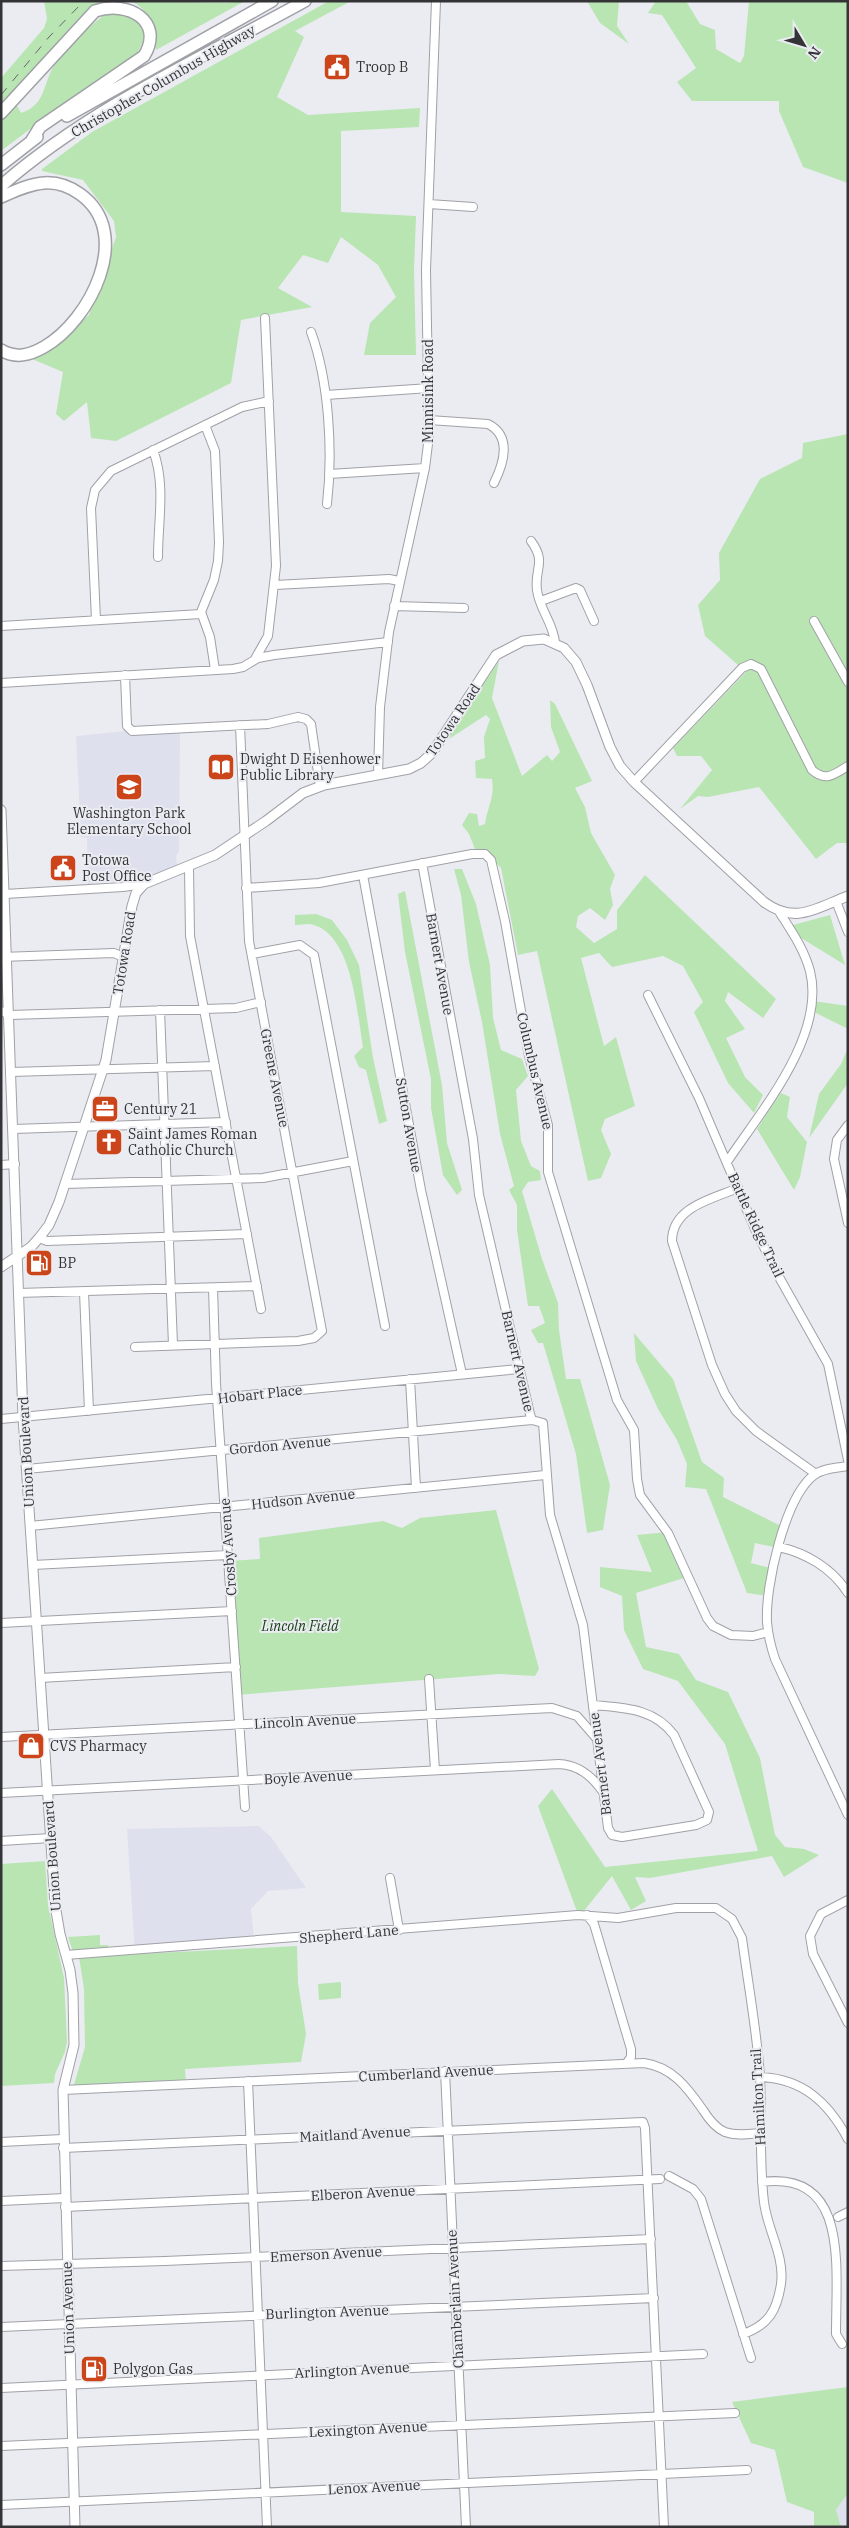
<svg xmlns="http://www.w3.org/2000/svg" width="849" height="2528" font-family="'IBM Plex Serif',serif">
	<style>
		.built { fill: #dfe0ee }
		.green { fill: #b9e5b3 }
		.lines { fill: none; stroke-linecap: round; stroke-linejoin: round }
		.minor-casing { stroke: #a0a1a7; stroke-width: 10 }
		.major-casing { stroke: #a0a1a7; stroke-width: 11 }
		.highway-casing { stroke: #a0a1a7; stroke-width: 14 }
		.minor { stroke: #fff; stroke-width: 8 }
		.major { stroke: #fff; stroke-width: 9 }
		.highway { stroke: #fff; stroke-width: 11 }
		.rail { stroke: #66666a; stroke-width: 1; stroke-dasharray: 9 9; stroke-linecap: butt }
		.labels { text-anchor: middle; stroke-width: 4; stroke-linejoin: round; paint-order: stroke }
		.poi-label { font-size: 14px; fill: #343437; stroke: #ebecf2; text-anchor: start }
		.street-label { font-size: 14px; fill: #343437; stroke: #ebecf2 }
		.park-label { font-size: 14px; font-style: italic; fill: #143d10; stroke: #ebecf2 }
	</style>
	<rect width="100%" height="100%" fill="#ebecf2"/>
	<path class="built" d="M125,731L129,735L180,733L179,851L176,856L177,866L145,878L88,884L87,838L81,837L76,736Z
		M259,1826L271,1837L306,1888L268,1891L251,1909L254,1937L180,1952L135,1955L127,1829Z
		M848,2493V2527H841L836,2510Z"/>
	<path class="green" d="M44,1H102L92,8L1,104V78L44,28L47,19Z
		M131,1L225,3L245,1L156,50C153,29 152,11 131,1Z
		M329,1H351L295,31L304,37L277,97L308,115L420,108L419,127L341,131V212L416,216L414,270L416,355H364L370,323L396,297L378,265L341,237L328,263L303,255L278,288L312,307L241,320L231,383L116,441L91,438L87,402L64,421L56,414L63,372L32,359L89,315L116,237L114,221L83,180L42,171V169L92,132Z
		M587,1H619L617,26L629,44L600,23Z
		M656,1H686L700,24L715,30L716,49L740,63L744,56L749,1H848V183L803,167L779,111V101H692L677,82L696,68L662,15L648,13Z
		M112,10H123L143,25L145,36L135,59L50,114L1,151V120L16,104L21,113C47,104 42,84 55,64C66,48 96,19 112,10Z
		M848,434V843H837L816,859L759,787L708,797L698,796L680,809L712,770L701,756H677L673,748L746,672L705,636L698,605L720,580L719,553L760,479L802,458L803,443Z
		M499,661L492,698L522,776L547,755L552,761L560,752L551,727L550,700L555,704L592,781L575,788L585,807L591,833L615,875L610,889L613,905L605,920L590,908L578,916L576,927L594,943L617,929V910L645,875L776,999L763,1018L728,992L725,1001L745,1029L726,1038L745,1077L763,1095L754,1113L728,1083L694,1012L703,1002L683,966L663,956L612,967L599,953L581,958L604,1046L616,1037L635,1106L605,1119L601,1130L611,1154L601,1178L588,1181L537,951L518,955L501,868L484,851L475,849L469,834L462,825L469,813L477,814L479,826L485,824C487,808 495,797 492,779L476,778L475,761L485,758L484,737L490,719L486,715L449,739L447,737Z
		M454,869H462L476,904L490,965L493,1018L501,1050L522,1059L528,1076L516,1090L521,1141L531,1166L540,1171L541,1180L528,1182L522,1191L542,1259L558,1303L559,1330L566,1379H580L610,1485L603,1530L587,1533L576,1454L543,1343H538L531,1330L545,1323L539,1306H528L517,1230V1205L509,1190L514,1186L500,1134L482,1022L469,962L461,895Z
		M405,891L442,1085L447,1143L462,1190L457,1195L443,1175L431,1108V1079L405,952L398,894Z
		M316,914L332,920L347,940L359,965L373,1058L387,1121L379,1124L366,1070L359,1067L354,1056L363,1047C357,1014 353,932 310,924C306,924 299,925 295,925V915Z
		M830,915L845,965L793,933V925Z
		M813,1001L848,1006V1029L812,1011Z
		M848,1048V1083L809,1138L819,1094L841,1064Z
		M781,1093L790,1097L787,1117L807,1142L800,1177L794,1190L757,1129Z
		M634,1333L673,1379L702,1462L724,1478L723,1497L783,1527L779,1548L755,1543L751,1563L774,1569L767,1596L747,1593L706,1489L685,1487L687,1464L677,1440L658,1409L636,1361Z
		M496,1510L539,1669L535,1676L499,1674L236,1695L229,1561L260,1559L259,1538L383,1521L402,1528L420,1518Z
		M667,1532L684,1578L636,1593L646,1647L679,1654L696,1680L728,1692L760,1758L775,1835L785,1847L804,1849L819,1855L784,1877L772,1856L650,1878L635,1877L646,1901L631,1910L612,1876L579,1917L538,1806L552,1789L605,1867L758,1851L725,1744L678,1681L643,1669L624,1630L622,1596L600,1587V1567L652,1572L637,1535Z
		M45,1861L48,1905L64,1978L67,2042L65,2052L55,2074L54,2083L1,2086V1864Z
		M100,1935V1945H108V1951L73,1952L68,1937Z
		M297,1946L298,1983L306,2034L301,2062L185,2069L186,2084L73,2088L85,2047L84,1989L79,1957Z
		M341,1982V1998L319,2000L318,1984Z
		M848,2387V2493L836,2510L841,2527H814V2512L787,2502L775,2450L751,2443L732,2402Z"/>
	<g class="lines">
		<g class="minor-casing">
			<path id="minor" d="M429,204L473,207
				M311,332C329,381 333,451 327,504
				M326,395L430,388
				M429,420L488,424C512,436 504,463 494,483
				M205,425L215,451L219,542L218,561L214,580L201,612L210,637L215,670
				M153,450C166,484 158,521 158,557
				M329,474L425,468
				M531,541C547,563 534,568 537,590C539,609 554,624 555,643
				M275,585L389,579L399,581
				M541,601L576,588L580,590L594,621
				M394,606L464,608
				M96,620L91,508L95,490L111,471L242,407L269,401
				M814,621L848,682
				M1,626L201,614
				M255,659L268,636L276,566L265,318
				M125,675L127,726L132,731L268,724L298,717L306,719L311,724L320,786
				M1,683L233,669L243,667L258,658L274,655L388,642
				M378,775L380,707L389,632L425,468L429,436L426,270L436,1
				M634,782L742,668L751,664L761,669L812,770C826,782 833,775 848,766
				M422,863L473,1139L479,1195L530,1414L532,1420L543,1423L550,1515L583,1625L608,1828L612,1835L622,1837L696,1825L707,1820L709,1812L674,1735C654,1708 624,1708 593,1705
				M189,867L190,936L261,1309
				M363,875L421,1190L462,1374
				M246,888L319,883L472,854H485L491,860L505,921L529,1056L548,1125V1172L617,1400L634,1430L637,1479L640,1495L668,1533L707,1618L713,1626L731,1635L753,1636L768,1632
				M5,894L123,887L144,884
				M836,901L848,932
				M252,954L300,945L314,955L385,1326
				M1,957L114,953L123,957
				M648,995L699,1098L755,1229L779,1277L828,1364L848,1460
				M160,1010L173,1345
				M1,1011L10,1015L236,1008L261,1002
				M11,1072L215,1066
				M848,1125L837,1140L834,1159L848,1223
				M13,1129L226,1122
				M727,1162C761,1111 826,1036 810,971C804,949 792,932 780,913
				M1,1165L15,1164
				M65,1184L263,1178L353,1161
				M738,1188C712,1199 672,1207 672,1241L712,1365L725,1394L736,1411L756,1431L816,1474
				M39,1238L47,1241L247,1234
				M213,1288L216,1383L245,1807
				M84,1292L89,1411
				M18,1293L257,1286
				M135,1347L298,1341L314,1338L322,1331L249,941L240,725
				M410,1379L416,1488
				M1,1419L519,1369
				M848,1466C838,1468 823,1468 814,1475C785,1497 765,1586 767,1622C768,1635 771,1647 775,1659L848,1815
				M27,1469L532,1420
				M30,1526L545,1475
				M779,1547C806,1553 832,1568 848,1593
				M33,1565L228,1555
				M1,1623L232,1611
				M40,1678L236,1667
				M429,1679L435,1770
				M1,1737L552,1708L577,1716L597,1739
				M1,1793L559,1764C579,1765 592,1776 603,1792
				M1,1841L51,1838
				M390,1878L399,1930
				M848,1900L821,1914L810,1936L813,1954L848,2023
				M587,1915L594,1924L631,2049V2057L626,2064
				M66,1955L578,1915L618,1918L676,1908H716L732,1919L742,1938C748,1984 757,2031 760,2077C762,2119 759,2161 764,2202C767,2229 785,2256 781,2284C777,2310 769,2325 743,2334
				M445,2071L466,2527
				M760,2077C803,2079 828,2102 848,2139
				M248,2081L267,2527
				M63,2090L644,2063C672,2067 687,2087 703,2110C708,2118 715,2128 725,2132C736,2136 748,2134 760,2133
				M1,2142L63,2139
				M63,2148L643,2122L645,2128L664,2527
				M669,2176L693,2189L701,2199L751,2358
				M762,2182C849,2171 836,2265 836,2334L842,2344
				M1,2201L65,2198
				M65,2207L660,2179
				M838,2217L848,2212
				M1,2266L165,2261L651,2239
				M1,2327L654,2298
				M1,2388L703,2354
				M1,2446L735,2413
				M1,2505L747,2470"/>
		</g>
		<g class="major-casing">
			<path id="major" d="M1,810L23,1417L55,1905L60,1934L70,1970L73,1993L74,2045L63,2090L75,2527
				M1,1267L31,1247L39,1238L49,1225L59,1202L106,1060L132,906L136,893L144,884L215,855L266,821L303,793L324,785L409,769L421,763L432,753L496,655L523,641L544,639L564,648L576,662L587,685L610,747L620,766L634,782L764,902C795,925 816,908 848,896"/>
		</g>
		<g class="highway-casing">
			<path id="highway" d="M1,113L95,11C128,0 165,21 144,56L40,127L32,140
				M67,116L272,1
				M1,165L37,137
				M1,186C90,108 202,58 305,1
				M1,197C15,191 29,184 44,183C57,182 70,187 80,194C135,233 90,321 44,347C30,355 16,359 1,350"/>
		</g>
		<use href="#minor" class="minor"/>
		<use href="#major" class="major"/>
		<use href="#highway" class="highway"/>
		<path class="rail" d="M1,95L49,37L84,1"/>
	</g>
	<defs>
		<g id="civic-square" transform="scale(1.4375)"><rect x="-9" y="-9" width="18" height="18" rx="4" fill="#cc4419" stroke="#ebecf2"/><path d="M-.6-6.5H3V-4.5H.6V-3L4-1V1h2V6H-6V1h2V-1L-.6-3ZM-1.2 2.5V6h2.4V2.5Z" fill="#fff"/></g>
		<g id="library-square" transform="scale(1.4375)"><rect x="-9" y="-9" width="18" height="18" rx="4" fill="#cc4419" stroke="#ebecf2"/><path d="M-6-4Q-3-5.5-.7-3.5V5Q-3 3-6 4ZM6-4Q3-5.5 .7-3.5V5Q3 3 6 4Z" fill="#fff"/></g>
		<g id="school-square" transform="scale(1.4375)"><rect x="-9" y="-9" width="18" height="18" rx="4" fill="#cc4419" stroke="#ebecf2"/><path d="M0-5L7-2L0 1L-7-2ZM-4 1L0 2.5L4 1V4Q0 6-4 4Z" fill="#fff"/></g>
		<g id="office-square" transform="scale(1.4375)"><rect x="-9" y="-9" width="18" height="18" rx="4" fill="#cc4419" stroke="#ebecf2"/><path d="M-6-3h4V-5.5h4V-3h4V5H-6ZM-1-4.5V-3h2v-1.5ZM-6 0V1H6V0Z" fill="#fff"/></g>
		<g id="church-square" transform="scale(1.4375)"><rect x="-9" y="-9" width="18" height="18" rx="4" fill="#cc4419" stroke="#ebecf2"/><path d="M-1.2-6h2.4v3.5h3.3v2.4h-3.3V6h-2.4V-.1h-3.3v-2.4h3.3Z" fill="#fff"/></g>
		<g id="fuel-square" transform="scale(1.4375)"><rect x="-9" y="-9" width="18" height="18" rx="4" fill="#cc4419" stroke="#ebecf2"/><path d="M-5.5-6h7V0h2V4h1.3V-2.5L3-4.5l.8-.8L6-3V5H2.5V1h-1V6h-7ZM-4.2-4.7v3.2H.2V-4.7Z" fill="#fff"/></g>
		<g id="shop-square" transform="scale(1.4375)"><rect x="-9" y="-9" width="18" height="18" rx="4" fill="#cc4419" stroke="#ebecf2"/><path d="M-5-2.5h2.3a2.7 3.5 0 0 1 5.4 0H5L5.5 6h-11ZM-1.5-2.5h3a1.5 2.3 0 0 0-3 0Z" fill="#fff"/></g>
	</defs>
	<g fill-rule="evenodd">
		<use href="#civic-square" x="337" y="67"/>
		<use href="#library-square" x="221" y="767"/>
		<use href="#school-square" x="129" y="787"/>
		<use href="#civic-square" x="63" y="868"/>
		<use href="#office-square" x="105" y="1109"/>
		<use href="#church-square" x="109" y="1142"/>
		<use href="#fuel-square" x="39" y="1263"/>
		<use href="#shop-square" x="31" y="1746"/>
		<use href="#fuel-square" x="94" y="2369"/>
	</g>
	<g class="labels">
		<g class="poi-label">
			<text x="356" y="72">Troop B</text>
			<text x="240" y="764">Dwight D Eisenhower<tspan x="240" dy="16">Public Library</tspan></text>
			<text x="129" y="818" text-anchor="middle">Washington Park<tspan x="129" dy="16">Elementary School</tspan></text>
			<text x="82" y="865">Totowa<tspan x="82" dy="16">Post Office</tspan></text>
			<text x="124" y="1114">Century 21</text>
			<text x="128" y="1139">Saint James Roman<tspan x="128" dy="16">Catholic Church</tspan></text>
			<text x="58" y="1268">BP</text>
			<text x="50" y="1751">CVS Pharmacy</text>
			<text x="113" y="2374">Polygon Gas</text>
		</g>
		<g class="street-label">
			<text transform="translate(163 81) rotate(-30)" y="5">Christopher Columbus Highway</text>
			<text transform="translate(428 391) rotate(-90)" y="5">Minnisink Road</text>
			<text transform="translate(453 720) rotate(-56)" y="5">Totowa Road</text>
			<text transform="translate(124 953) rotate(-81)" y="5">Totowa Road</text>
			<text transform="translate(440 964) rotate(80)" y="5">Barnert Avenue</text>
			<text transform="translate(535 1071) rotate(77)" y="5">Columbus Avenue</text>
			<text transform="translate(275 1078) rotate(79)" y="5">Greene Avenue</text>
			<text transform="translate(409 1125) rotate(80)" y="5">Sutton Avenue</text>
			<text transform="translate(756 1225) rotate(65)" y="5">Battle Ridge Trail</text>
			<text transform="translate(518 1361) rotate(77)" y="5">Barnert Avenue</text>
			<text transform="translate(260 1394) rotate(-6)" y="5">Hobart Place</text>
			<text transform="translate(280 1445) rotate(-5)" y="5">Gordon Avenue</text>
			<text transform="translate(26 1452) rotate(-93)" y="5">Union Boulevard</text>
			<text transform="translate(303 1499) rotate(-6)" y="5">Hudson Avenue</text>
			<text transform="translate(228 1547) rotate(-94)" y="5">Crosby Avenue</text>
			<text transform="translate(305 1721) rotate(-3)" y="5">Lincoln Avenue</text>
			<text transform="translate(600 1764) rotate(-97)" y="5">Barnert Avenue</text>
			<text transform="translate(308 1777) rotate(-3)" y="5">Boyle Avenue</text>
			<text transform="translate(52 1856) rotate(-94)" y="5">Union Boulevard</text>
			<text transform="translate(349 1934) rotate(-5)" y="5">Shepherd Lane</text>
			<text transform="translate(426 2073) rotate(-3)" y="5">Cumberland Avenue</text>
			<text transform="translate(758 2097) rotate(-93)" y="5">Hamilton Trail</text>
			<text transform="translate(355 2134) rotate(-3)" y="5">Maitland Avenue</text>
			<text transform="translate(363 2193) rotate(-3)" y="5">Elberon Avenue</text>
			<text transform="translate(326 2254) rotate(-3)" y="5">Emerson Avenue</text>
			<text transform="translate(455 2299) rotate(-93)" y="5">Chamberlain Avenue</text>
			<text transform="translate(68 2308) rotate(-92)" y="5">Union Avenue</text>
			<text transform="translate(327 2312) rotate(-2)" y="5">Burlington Avenue</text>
			<text transform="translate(352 2370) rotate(-3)" y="5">Arlington Avenue</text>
			<text transform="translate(368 2429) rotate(-3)" y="5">Lexington Avenue</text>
			<text transform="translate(374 2487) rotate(-3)" y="5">Lenox Avenue</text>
		</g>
		<g class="park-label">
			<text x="300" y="1631">Lincoln Field</text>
		</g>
	</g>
	<rect width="849" height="2528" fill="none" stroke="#343437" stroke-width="5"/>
	<g transform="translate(804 45) rotate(128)" stroke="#ebecf2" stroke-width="4" paint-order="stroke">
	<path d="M0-4L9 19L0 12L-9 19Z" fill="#343437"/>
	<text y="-8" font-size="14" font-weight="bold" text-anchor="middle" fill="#343437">N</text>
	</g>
</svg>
